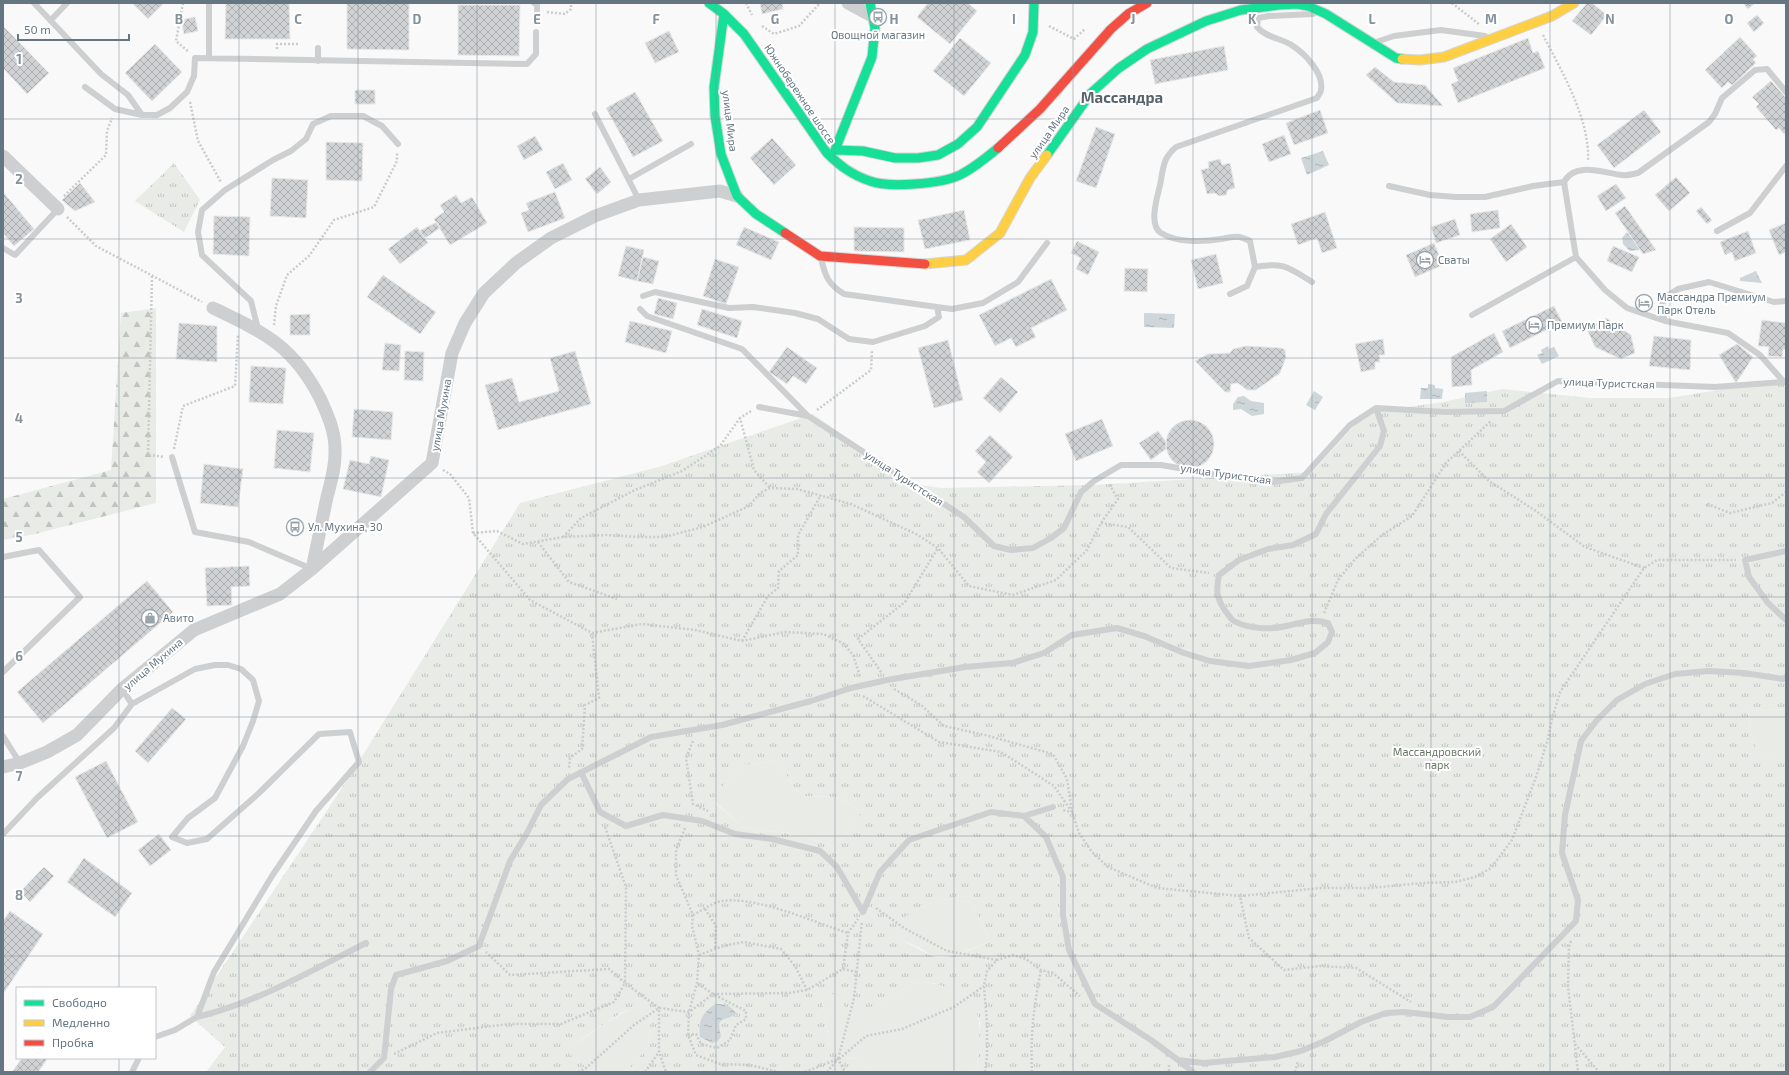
<svg xmlns="http://www.w3.org/2000/svg" width="1789" height="1075" font-family="'Exo 2',sans-serif">
	<style>
		.grass { fill: #e8ebe6 }
		.forest { fill: url(#forest-firs) }
		.park { fill: url(#park-tufts); fill-rule: evenodd }
		.water { fill: url(#water-ripples) }
		.building { fill: url(#building-cross-hatch); stroke: #e8e8e8 }
		.lines { fill: none; stroke-linecap: round; stroke-linejoin: round }
		.fast-casing { stroke: #d5d6d7; stroke-width: 11 }
		.slow-casing { stroke: #d5d6d7; stroke-width: 11 }
		.jam-casing { stroke: #d5d6d7; stroke-width: 11 }
		.path { stroke: #cbcccd; stroke-width: 2.5; stroke-dasharray: 2 2; stroke-linecap: butt }
		.lane { stroke: #cecfd0; stroke-width: 6 }
		.street { stroke: #cecfd0; stroke-width: 13 }
		.fast { stroke: #16e098; stroke-width: 9 }
		.slow { stroke: #ffcf43; stroke-width: 9 }
		.jam { stroke: #f24e42; stroke-width: 9 }
		.grid { fill: none; stroke: #84929c; stroke-width: 1; stroke-opacity: 0.55 }
		.labels { text-anchor: middle; stroke-width: 4; stroke-linejoin: round; paint-order: stroke }
		.poi-label { font-size: 11px; fill: #657683; stroke: #fff; text-anchor: start }
		.street-label { font-size: 11px; fill: #657683; stroke: #fff }
		.park-label { font-size: 11px; fill: #687a64; stroke: #fff }
		.district-label { font-size: 15px; font-weight: bold; fill: #57646e; stroke: #fff }
		.grid-label { font-size: 13px; text-anchor: middle; font-weight: bold; fill: #84929c; stroke: #fff; stroke-width: 4; stroke-linejoin: round; paint-order: stroke }
	</style>
	<defs>
		<pattern id="forest-firs" width="22" height="20" patternUnits="userSpaceOnUse"><rect width="22" height="20" fill="#e8ebe6"/><path d="M5 1l3.5 6h-7zM16 11l3.5 6h-7z" fill="#c0c3c0"/></pattern>
		<pattern id="park-tufts" width="24" height="20" patternUnits="userSpaceOnUse"><rect width="24" height="20" fill="#e8ebe6"/><path d="M3 7l-1-3M5 7V3M7 7l1-3M15 17l-1-3M17 17v-4M19 17l1-3" fill="none" stroke="#c0c3c0"/></pattern>
		<pattern id="water-ripples" width="26" height="14" patternUnits="userSpaceOnUse"><rect width="26" height="14" fill="#ced6d9"/><path d="M2 4q2-2 4 0t4 0M15 11q2-2 4 0t4 0" fill="none" stroke="#abb2b5"/></pattern>
		<pattern id="building-cross-hatch" width="8" height="8" patternUnits="userSpaceOnUse"><rect width="8" height="8" fill="#d0d2d3"/><path d="M0 0l8 8M0 8l8-8" fill="none" stroke="#acafb1"/></pattern>
	</defs>
	<rect width="100%" height="100%" fill="#f9f9f9"/>
	<path class="grass" d="M1786,709V761H1772L1756,749L1750,730L1748,711Z
		M778,761L795,789L804,796L837,797L855,807L860,816L835,847L793,833L755,830L742,827L715,802L716,793L742,765Z
		M946,899L972,902L990,941L955,956H932L918,947L899,939V919L929,904Z
		M917,982C933,983 951,985 965,994C985,1007 981,1053 975,1072H870L860,1059L844,1058L830,1046L821,995L836,994L875,1006Z
		M636,1006H644L651,1018L648,1047L627,1070L621,1072H592L566,1051L607,1022Z"/>
	<path class="forest" d="M156,308V503L31,535L3,540V499L111,470L121,313Z"/>
	<path class="park" d="M174,163L200,200L184,232L135,201Z
		M1786,379V709L1748,711L1750,730L1756,749L1772,761H1786V1070L1780,1072H975L978,1061L980,1023L974,1005L966,994L934,983L917,982L875,1006L848,1011L836,994L821,995L830,1046L844,1058L860,1059L870,1072H621L627,1070L648,1047L651,1018L643,1006C623,1006 584,1039 566,1051L592,1072H206L225,1047L190,1016L346,782L520,503L662,466L813,414L913,484L941,488L1093,485L1312,472L1366,413L1443,402L1502,389L1590,398H1669ZM778,761L795,789L804,796L837,797L855,807L860,816L835,847L793,833L755,830L742,827L715,803L716,793L742,765ZM946,899L972,902L990,941C974,948 947,963 930,955C920,950 911,944 899,939V920L929,904Z"/>
	<path class="water" d="M1323,151L1329,165L1307,175L1301,158Z
		M1627,232L1640,250L1630,251L1623,244L1622,238Z
		M1756,271L1762,283L1740,281V278Z
		M1144,313L1175,314L1174,328L1144,327Z
		M1548,346L1549,349L1554,347L1559,356L1542,364L1537,355L1542,353L1541,350Z
		M1428,384L1435,385V388L1443,389L1442,399H1420L1421,388H1428Z
		M1314,391L1323,397L1315,410L1306,405Z
		M1487,391V402L1465,403V393Z
		M1244,396L1251,401L1264,403V414L1252,416L1241,409L1233,410V404L1238,397Z
		M715,1004C724,1004 732,1005 736,1014C725,1022 715,1014 721,1036L718,1041L712,1043L700,1037C698,1020 702,1014 715,1004Z"/>
	<path class="building" d="M132,3H164L148,19Z
		M226,3H289L290,39H225Z
		M347,3H409V50L347,49Z
		M760,3H782L783,9L762,14Z
		M928,3H968L977,11L950,44L917,17Z
		M1587,3H1592L1607,15L1591,35L1572,21Z
		M1743,3H1755L1748,9Z
		M458,5H520L519,56L458,55Z
		M1757,15L1764,23L1754,32L1747,23Z
		M195,17L198,31L184,34L181,20Z
		M3,26L49,73L27,94L3,68Z
		M669,31L679,52L655,63L645,43Z
		M1740,37L1757,56L1753,59L1756,63L1732,85L1728,82L1722,88L1705,70Z
		M960,38L991,63L964,96L933,71Z
		M1528,38L1533,53L1538,51L1545,68L1458,103L1451,84L1458,81L1453,68Z
		M155,44L182,72L152,101L125,73Z
		M1224,46L1228,70L1155,84L1150,60Z
		M1375,67L1394,82L1425,85L1443,106L1397,103L1366,75Z
		M1771,81L1786,98V133L1784,134L1779,128L1776,130L1756,107L1759,104L1752,97Z
		M355,90H375V104H355Z
		M635,92L663,141L633,157L606,108Z
		M1320,110L1328,133L1294,145L1286,123Z
		M1644,110L1661,132L1614,168L1597,145Z
		M1096,127L1115,134L1096,188L1076,181Z
		M1284,135L1291,154L1269,162L1262,144Z
		M535,136L543,150L524,160L517,146Z
		M772,138L796,165L774,185L750,158Z
		M326,142L363,143L362,181L326,180Z
		M1220,159L1222,165L1230,163L1235,188L1228,190L1226,195L1219,196L1215,193L1207,194L1201,170L1209,168L1208,162Z
		M563,163L572,180L555,189L546,172Z
		M600,167L611,182L597,194L585,179Z
		M1676,177L1690,193L1669,211L1655,195Z
		M272,178L308,180L306,218L270,216Z
		M80,183L95,202L75,211L62,200Z
		M1616,184L1626,198L1606,211L1597,196Z
		M3,192L34,229L14,246L3,233Z
		M555,192L565,218L528,232L521,213L529,210L526,203Z
		M456,195L461,203L472,197L487,223L450,245L434,219L444,212L440,205Z
		M1625,206L1656,250L1643,254L1615,213Z
		M1701,207L1712,220L1707,224L1696,211Z
		M964,210L970,240L925,249L918,220Z
		M1498,210L1500,228L1472,232L1470,214Z
		M1325,212L1337,248L1322,253L1317,238L1298,245L1291,224Z
		M214,216L250,217L249,256L213,254Z
		M1455,219L1460,235L1436,243L1431,227Z
		M437,222L440,228L425,238L419,231Z
		M1786,223V252L1779,255L1769,230Z
		M1511,224L1527,247L1506,262L1490,239Z
		M417,227L428,243L400,264L388,249Z
		M744,227L779,242L771,260L736,245Z
		M854,227L904,228V252L854,251Z
		M1748,231L1756,253L1735,261L1732,252L1725,255L1720,242Z
		M1077,241L1099,252L1088,275L1076,269L1081,258L1071,253Z
		M1434,243L1443,265L1415,277L1406,255Z
		M626,246L644,250L637,281L618,276Z
		M1613,246L1639,257L1632,272L1607,261Z
		M1216,254L1223,283L1198,289L1191,260Z
		M643,257L659,261L653,284L637,281Z
		M715,259L739,267L726,304L703,296Z
		M1125,268L1148,269L1147,292L1124,291Z
		M383,275L436,312L420,334L367,297Z
		M1051,279L1067,310L1031,328L1036,337L1016,347L1011,338L995,346L979,315Z
		M658,298L677,303L673,319L654,314Z
		M1554,306L1562,322L1510,348L1502,331Z
		M702,309L742,321L737,338L697,325Z
		M310,314V335H290V315Z
		M1606,318L1631,335L1635,353L1621,359L1595,347L1587,329Z
		M1762,320L1786,323V350L1783,349L1782,357L1768,356L1769,347L1758,346Z
		M630,321L672,331L666,353L625,342Z
		M179,323L217,326V362L176,359Z
		M1494,333L1503,352L1471,370L1472,385L1452,387L1451,357Z
		M1654,336L1691,340L1690,370L1649,366Z
		M1383,339L1385,355H1379L1380,362H1375V369L1361,372L1355,344Z
		M948,340L963,400L934,408L918,348Z
		M385,343L401,345L399,371L382,370Z
		M1737,344L1753,357L1736,383L1719,355Z
		M1246,346L1282,348L1285,350L1286,357L1280,373L1256,390H1247L1238,383L1231,384L1230,392H1225L1195,361L1208,354L1230,353L1233,349Z
		M787,347L817,368L806,384L793,376L787,384L769,372Z
		M405,351L424,352L423,381L404,380Z
		M575,351L591,404L498,430L485,385L512,378L519,402L559,391L550,358Z
		M251,366L286,368L283,404L249,402Z
		M1001,377L1018,392L1000,413L983,398Z
		M354,409L393,412L391,440L352,437Z
		M1102,419L1113,446L1076,461L1065,434Z
		M1166 444a24 24 0 1 1 48 0a24 24 0 1 1-48 0Z
		M277,430L314,433L310,472L274,468Z
		M1158,431L1166,442V449L1151,460L1139,443Z
		M990,435L1013,457L989,483L977,472L986,462L975,451Z
		M371,456L389,460L381,497L343,489L350,460L369,464Z
		M204,464L243,469L238,507L200,503Z
		M249,566L250,586L231,587L232,605L207,606L205,568Z
		M147,581L173,612L43,723L17,692Z
		M172,708L186,719L148,763L135,751Z
		M106,761L138,822L107,838L75,777Z
		M159,834L171,850L150,866L138,850Z
		M84,858L132,893L115,917L67,882Z
		M44,867L54,876L30,902L20,892Z
		M10,911L43,934L3,994V921Z
		M22,1058H48L38,1072H12Z"/>
	<g class="lines">
		<g class="fast-casing">
			<path id="fast" d="M709,3L724,14L744,34L827,153C840,166 852,175 870,181C889,188 941,184 960,175C974,168 986,158 998,148
				M870,3L875,28L872,57L835,150L863,151L895,158H918L938,155L958,144L977,127L1025,55L1033,32L1034,3
				M724,14L714,87L715,116L721,154L737,196L756,214L785,233
				M1047,155L1091,93L1119,68L1147,49L1206,21L1241,10L1279,5L1297,4L1308,6L1326,14L1396,58L1402,59"/>
		</g>
		<g class="slow-casing">
			<path id="slow" d="M1402,59L1420,60L1444,57L1552,16L1574,3
				M925,264L966,260L1000,233L1030,178L1047,155"/>
		</g>
		<g class="jam-casing">
			<path id="jam" d="M998,148L1040,109L1111,29L1128,14L1147,3
				M785,233L820,256L925,264"/>
		</g>
		<path class="path" d="M183,3L176,41L189,52
			M746,3L752,15
			M1452,3L1480,25
			M547,12L565,14L571,9V3
			M762,26L774,34L799,26L820,3
			M1049,26L1074,39L1085,29
			M1543,35C1562,72 1590,119 1588,161
			M277,49V44H300
			M190,102L198,141L221,182
			M64,196L106,155L107,131L112,118
			M67,217L96,246L202,302
			M152,276L148,455L164,457
			M274,325L276,306L287,275L309,256L334,220L374,207L397,161V152
			M817,410L871,370L872,350
			M751,411L740,418L754,470L770,488
			M174,449L183,406L235,386L238,335
			M1459,451L1489,481L1536,511L1585,547L1644,568
			M443,470L450,474L469,498L473,533L530,600L592,633L599,698L585,705L582,749L570,758L569,769
			M1707,504L1730,513L1772,503L1786,492
			M1101,523L1128,527L1171,568L1209,573
			M473,533L497,531L523,544L563,537L607,535L638,537H664L703,527L749,506L760,493L770,488L797,489L851,504L916,534L938,548L969,586L1013,595L1056,580L1087,550L1101,523L1118,499L1109,484
			M563,537L581,518L635,490L682,471L720,446L740,418
			M538,542L569,582L617,599
			M1324,613L1338,580L1355,559L1382,535L1412,516L1446,463L1491,421
			M592,633L642,624L695,630L742,641L785,632L823,634L843,643L853,655L860,676
			M742,641L768,596L778,588L779,571L798,555V535L821,495
			M881,672L858,639L905,602L938,548
			M894,689L921,705L944,726L985,735L1053,754L1067,779L1072,812L1062,810
			M863,696L939,742L1001,752L1054,786L1072,812L1079,833L1092,852L1108,867L1157,888L1240,896L1249,938L1284,970L1320,966L1356,968L1411,1002
			M693,741L686,758L693,804L708,811
			M605,827L626,887L625,983L659,1008V1052L666,1072
			M685,828L676,850V875L693,915L692,926L699,955L697,983L689,1012L688,1035L696,1055L720,1064L750,1065L778,1072
			M1240,896L1321,888H1370L1422,883L1455,882L1475,877L1491,868L1512,840L1536,777L1548,739L1552,719L1560,692L1644,568L1657,560H1736
			M876,908L904,928L947,951L997,960
			M705,909L716,926L715,949
			M693,915C701,911 709,905 718,902C750,893 816,923 848,933
			M1571,941L1569,947L1568,987L1578,1072
			M699,955L723,946L744,942L781,949L795,966L807,990
			M843,969L857,972
			M688,1035L696,1034L701,1044L717,1048L730,1040L736,1025L746,1019V1011L713,994L697,983
			M1575,1044L1599,1072
			M394,1054L437,1033L509,1024H561L614,1002L625,983L609,969L510,975L486,952
			M839,1059L866,1036L902,1029L954,1007L984,986
			M1169,1065V1072
			M578,1072L586,1068L634,1025L659,1008L689,1012L713,994L789,993L807,990L843,969L848,933L858,919
			M645,1072L659,1052
			M805,1072L838,1059L854,998L862,921
			M827,1072L838,1059L845,1072
			M985,1072L987,1056V1023L984,986L987,971L997,960L1013,955L1026,959L1041,970L1053,973L1080,996
			M1032,1072C1030,1037 1034,1004 1041,970
			M1295,1072L1298,1061"/>
		<path class="lane" d="M34,3L101,74L128,95L142,115H157L170,108L187,92L194,76L195,58L527,64L536,54V32
			M209,3V58
			M534,3L537,5V15
			M51,20L67,3
			M1376,42L1394,36L1441,30L1485,36
			M318,48V61
			M85,87L115,109L142,115
			M595,114L639,200
			M629,179L691,144
			M1564,182L1576,257
			M1389,186L1430,195L1456,197H1485L1533,186L1564,182C1575,161 1604,173 1622,175C1627,176 1633,174 1638,173L1709,122L1715,114L1722,98L1755,70L1767,69L1786,92
			M1717,231L1750,213L1786,166
			M3,248L15,255L58,209
			M1255,267C1283,262 1288,267 1312,282
			M1230,294L1247,286L1255,267L1250,241C1237,234 1234,237 1221,239C1203,242 1177,243 1161,233C1147,224 1159,193 1161,180C1162,173 1163,166 1166,159C1169,154 1171,151 1176,147L1317,98C1318,96 1321,92 1321,90C1324,73 1305,54 1293,46C1282,38 1266,38 1257,27L1258,18L1269,16L1313,14
			M643,296L655,292L729,308L753,307L795,313L818,319L849,339L873,342L925,326L939,317L937,307L844,294C828,284 825,276 821,258
			M937,307L952,309L983,303L1018,282L1047,243
			M640,309L647,316L742,349L808,416L964,517L994,546L1011,550L1033,548L1051,538L1064,528L1081,492L1094,481L1121,465H1161L1213,474L1272,482L1302,478L1350,425L1376,408L1445,412L1504,411L1558,381L1715,387L1784,382L1760,355L1728,333L1665,321L1661,309L1664,298L1678,289L1709,282L1774,302L1786,301
			M1472,315L1576,257L1605,290L1627,308L1665,321
			M258,329L251,301L202,255L198,232L202,210L225,190L273,160L291,151L306,139L313,124L331,116H363L382,126L398,144
			M759,407L808,416
			M172,457L195,532L249,542L312,569
			M1786,551L1745,560L1749,577L1768,603L1786,620
			M3,557L39,550L80,597L3,672
			M122,689L132,704
			M3,736L20,763
			M581,772L600,812L626,826L663,815L702,821L735,834L772,839L820,851L837,867L863,912L880,872L909,840L991,812L1024,816L1053,807
			M1024,816L1046,837L1063,877V915L1069,950L1095,1004L1151,1040L1178,1060L1203,1063L1275,1057L1301,1051L1325,1041L1361,1022L1386,1013L1405,1012L1448,1017H1470L1493,1007L1576,921L1578,900L1562,853L1565,815L1581,741L1597,720L1617,700L1645,684L1675,674L1709,671L1744,673L1783,679L1786,677
			M3,834L37,798L114,728L132,704L195,669L215,665H228L241,669L253,680L259,701L253,721L243,746L215,798L188,818L172,837L187,843L207,839L259,793L319,734L350,732L359,762L316,811L272,876L214,972L197,1017C257,1003 312,970 366,943
			M155,1037L175,1030L197,1017
			M1179,1061L1193,1072
			M132,1072L139,1058
			M370,1072L384,1058L391,989L396,975L447,961L479,946L510,861L527,833L541,805L568,779L651,737L722,725L811,701L851,688L887,680L965,667L1012,663L1044,653L1072,635L1117,628L1144,636L1184,653L1210,661L1249,666L1291,660L1315,653L1328,642L1332,632L1328,623C1313,618 1301,623 1286,626C1271,630 1248,629 1234,621C1231,620 1229,615 1226,612C1216,598 1216,591 1219,575L1239,560L1268,549L1293,545L1316,534L1326,514L1380,446L1384,431L1376,408"/>
		<path class="street" d="M848,3L874,17
			M3,156L58,209
			M213,308C265,333 294,346 321,400C328,416 335,431 335,449C336,465 331,482 327,497C322,521 317,545 312,569
			M3,767L20,763L47,752L77,735L122,689L194,630L280,594L312,569L432,463L452,353L465,323L484,293L516,263L551,238L595,216L639,200L720,191L737,196"/>
		<use href="#fast" class="fast"/>
		<use href="#slow" class="slow"/>
		<use href="#jam" class="jam"/>
	</g>
	<path class="grid" d="M119,3V988M239,3V1072M358,3V1072M477,3V1072M596,3V1072M716,3V1072M835,3V1072M954,3V1072M1073,3V1072M1193,3V1072M1312,3V1072M1431,3V1072M1550,3V1072M1670,3V1072M3,119H1786M3,239H1786M3,358H1786M3,478H1786M3,597H1786M3,717H1786M3,836H1786M3,956H1786M119,1058V1072"/>
	<defs>
		<g id="bus-ring" transform="scale(0.9)"><circle r="9.5" fill="#fff" stroke="#99a4ac" stroke-width="1.5"/><path d="M-5-6H5V4H4V6H2V4H-2V6H-4V4H-5ZM-3.5-4V0h7V-4ZM-3.5 1.2v1.5H-2V1.2ZM2 1.2v1.5H3.5V1.2Z" fill="#99a4ac"/></g>
		<g id="hotel-ring" transform="scale(0.9)"><circle r="9.5" fill="#fff" stroke="#99a4ac" stroke-width="1.5"/><path d="M-6-4.5h1.5V1H6V5H4.5V3h-9V5H-6ZM-4 0a1.8 1.8 0 1 1 3.6 0ZM.5 0V-2.5h3Q6-2.5 6 0Z" fill="#99a4ac"/></g>
		<g id="shop-ring" transform="scale(0.9)"><circle r="9.5" fill="#fff" stroke="#99a4ac" stroke-width="1.5"/><path d="M-5-2.5h2.3a2.7 3.5 0 0 1 5.4 0H5L5.5 6h-11ZM-1.5-2.5h3a1.5 2.3 0 0 0-3 0Z" fill="#99a4ac"/></g>
	</defs>
	<g fill-rule="evenodd">
		<use href="#bus-ring" x="878" y="17"/>
		<use href="#hotel-ring" x="1425" y="260"/>
		<use href="#hotel-ring" x="1644" y="303"/>
		<use href="#hotel-ring" x="1534" y="325"/>
		<use href="#bus-ring" x="295" y="527"/>
		<use href="#shop-ring" x="150" y="618"/>
	</g>
	<g class="labels">
		<g class="poi-label">
			<text x="878" y="39" text-anchor="middle">Овощной магазин</text>
			<text x="1438" y="264">Сваты</text>
			<text x="1657" y="301">Массандра Премиум<tspan x="1657" dy="13">Парк Отель</tspan></text>
			<text x="1547" y="329">Премиум Парк</text>
			<text x="308" y="531">Ул. Мухина, 30</text>
			<text x="163" y="622">Авито</text>
		</g>
		<g class="street-label">
			<text transform="translate(800 94) rotate(56)" y="4">Южнобережное шоссе</text>
			<text transform="translate(730 121) rotate(83)" y="4">улица Мира</text>
			<text transform="translate(1049 132) rotate(-55)" y="4">улица Мира</text>
			<text transform="translate(1609 383) rotate(2)" y="4">улица Туристская</text>
			<text transform="translate(441 415) rotate(-80)" y="4">улица Мухина</text>
			<text transform="translate(1226 474) rotate(8)" y="4">улица Туристская</text>
			<text transform="translate(904 478) rotate(33)" y="4">улица Туристская</text>
			<text transform="translate(153 664) rotate(-40)" y="4">улица Мухина</text>
		</g>
		<g class="park-label">
			<text x="1437" y="756">Массандровский<tspan x="1437" dy="13">парк</tspan></text>
		</g>
		<g class="district-label">
			<text x="1122" y="103">Массандра</text>
		</g>
	</g>
	<g class="grid-label">
		<text x="179" y="24">B</text>
		<text x="298" y="24">C</text>
		<text x="417" y="24">D</text>
		<text x="537" y="24">E</text>
		<text x="656" y="24">F</text>
		<text x="775" y="24">G</text>
		<text x="894" y="24">H</text>
		<text x="1014" y="24">I</text>
		<text x="1133" y="24">J</text>
		<text x="1252" y="24">K</text>
		<text x="1372" y="24">L</text>
		<text x="1491" y="24">M</text>
		<text x="1610" y="24">N</text>
		<text x="1729" y="24">O</text>
		<text x="19" y="64">1</text>
		<text x="19" y="184">2</text>
		<text x="19" y="303">3</text>
		<text x="19" y="423">4</text>
		<text x="19" y="542">5</text>
		<text x="19" y="661">6</text>
		<text x="19" y="781">7</text>
		<text x="19" y="900">8</text>
	</g>
	<rect width="1789" height="1075" fill="none" stroke="#657683" stroke-width="8"/>
	<rect x="16" y="987" width="140" height="72" fill="#ffffff" stroke="#c1c8cd"/>
	<rect x="24" y="1000" width="20" height="6" fill="#16e098" stroke="#c1c8cd"/>
	<text x="52" y="1007" font-size="12" fill="#657683">Свободно</text>
	<rect x="24" y="1020" width="20" height="6" fill="#ffcf43" stroke="#c1c8cd"/>
	<text x="52" y="1027" font-size="12" fill="#657683">Медленно</text>
	<rect x="24" y="1040" width="20" height="6" fill="#f24e42" stroke="#c1c8cd"/>
	<text x="52" y="1047" font-size="12" fill="#657683">Пробка</text>
	<path d="M18 34v6h111v-6" fill="none" stroke="#657683" stroke-width="2"/>
	<text x="24" y="34" font-size="12" fill="#657683" stroke="#ffffff" stroke-width="3" paint-order="stroke">50 m</text>
</svg>
